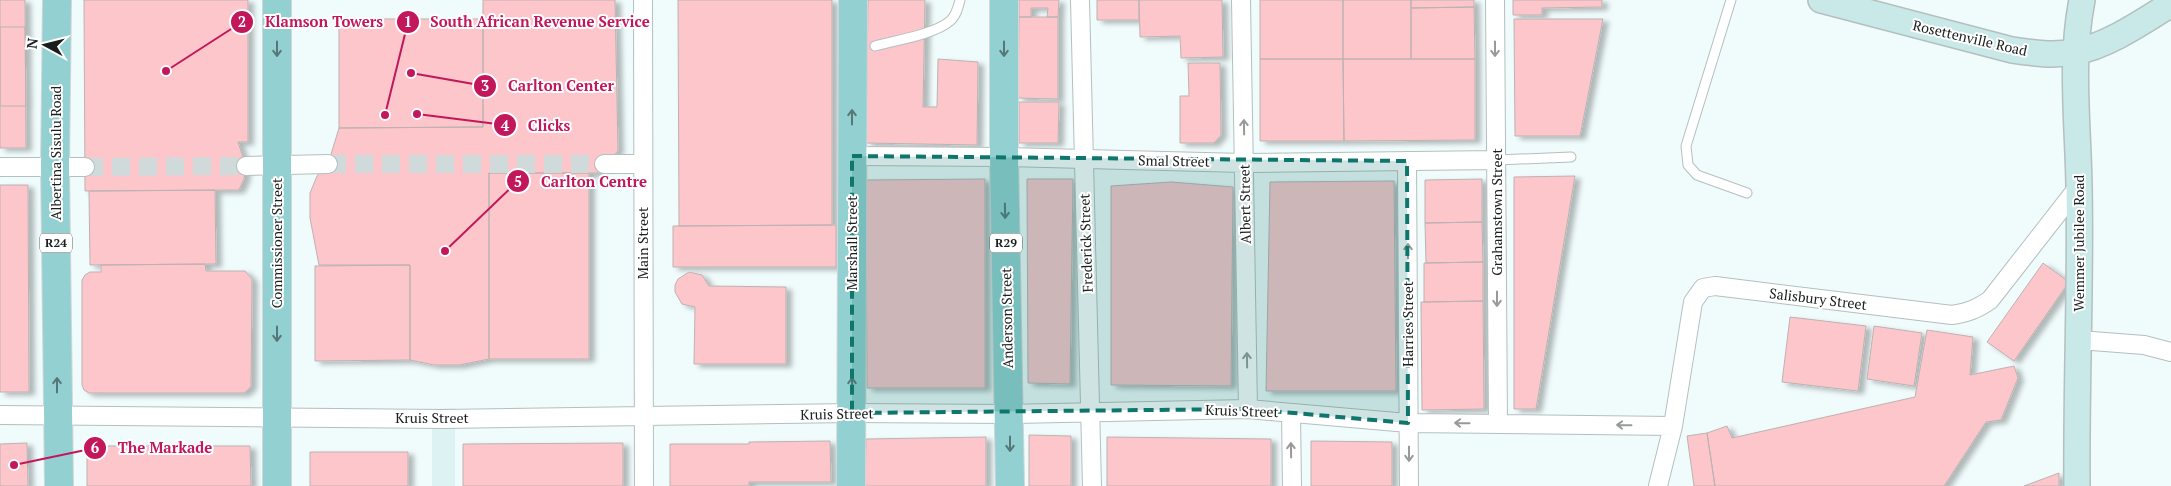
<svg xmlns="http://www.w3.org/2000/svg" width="2171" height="486" font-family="'PT Serif',serif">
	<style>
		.built { fill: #ddf2f2 }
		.building { fill: #fcc6ca; stroke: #bdb2b3; filter: url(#shadow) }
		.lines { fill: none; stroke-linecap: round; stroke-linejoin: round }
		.street-tunnel { stroke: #d0dada; stroke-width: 18; stroke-dasharray: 18 9; stroke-linecap: butt }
		.lane-casing { stroke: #b4bfbf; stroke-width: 11 }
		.street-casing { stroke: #b4bfbf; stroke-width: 20 }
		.secondary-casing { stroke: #b4bfbf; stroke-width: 28 }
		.primary-casing { stroke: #d6d6d6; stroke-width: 30 }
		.lane { stroke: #fff; stroke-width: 9 }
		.street { stroke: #fff; stroke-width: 18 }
		.secondary { stroke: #c9e8e8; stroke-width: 25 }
		.primary { stroke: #93d0d1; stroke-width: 28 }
		.oneway { stroke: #567778 }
		.oneway2 { stroke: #989a9a }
		.marked { fill: #0f766e; fill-opacity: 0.2; stroke: #0f766e; stroke-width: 4; stroke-dasharray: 10 6; stroke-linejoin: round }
		.labels { text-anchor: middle; stroke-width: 4; stroke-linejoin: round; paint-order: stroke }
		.shield { fill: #fff; stroke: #5f6262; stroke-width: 1 }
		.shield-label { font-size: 12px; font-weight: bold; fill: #1a1e1e }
		.street-label { font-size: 14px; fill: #1a1e1e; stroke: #fff }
		.leader { fill: none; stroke: #c2185b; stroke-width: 2 }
		.callout-dot { fill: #c2185b; stroke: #fff; stroke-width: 2 }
		.mark-label { font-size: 15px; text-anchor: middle; font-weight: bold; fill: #fff }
		.callout-label { font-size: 15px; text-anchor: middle; font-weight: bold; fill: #c2185b; stroke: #fff; stroke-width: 4; stroke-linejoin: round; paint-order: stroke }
	</style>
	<defs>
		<filter id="shadow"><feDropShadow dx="5.5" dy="3" stdDeviation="2.5" flood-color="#0004"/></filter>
	</defs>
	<rect width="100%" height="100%" fill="#f0fbfb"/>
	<path class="built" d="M455,408V486H432V409Z"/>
	<path class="building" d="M0,0H25L26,148H0Z
		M84,0H248V142H238L246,166L244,179L239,190L85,191Z
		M483,0H615L618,151L597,173H489V359L459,365H434L410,360V265H319L310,218V193L317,176L328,164L339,128L483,127Z
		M678,0H832V225L679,226Z
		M868,0H925L923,107H937L938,59L978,62L977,145L866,143Z
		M1019,0H1059L1058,17H1047L1048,8H1031V17H1019Z
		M1097,0H1139V20H1097Z
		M1139,0H1222L1223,57L1181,58L1180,36L1140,37Z
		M1260,0H1343V59H1260Z
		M1343,0H1411V59H1343Z
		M1411,0H1474V7L1411,8Z
		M1513,0H1602V7L1542,8V15H1513Z
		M1474,7L1475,59H1411V8Z
		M1019,17H1058V99L1018,98Z
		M339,19H483V127L339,128Z
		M1514,19H1603L1580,136H1515Z
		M0,27H25L26,106H0Z
		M1260,59H1343L1344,141H1260Z
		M1343,59H1475V140L1344,141Z
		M1188,63H1220L1221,135L1214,143H1180V96H1189Z
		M1019,102H1059L1058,143H1019Z
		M489,173H589V359H489Z
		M1575,176L1536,409H1514V177Z
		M985,179V388H867L866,180Z
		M1027,179H1073L1070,384L1028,383Z
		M1482,179V222L1425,223V180Z
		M1394,181L1396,391H1266L1270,182Z
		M1171,182L1233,187L1231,386L1111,385V186Z
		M0,185H28L29,392H0Z
		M215,190L216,264L90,265L89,191Z
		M1482,222L1483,262L1426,263L1425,223Z
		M836,225V267H673V226Z
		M1483,262V301L1424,302V263Z
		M2043,263L2069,282L2014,361L1987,342Z
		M205,264L206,271H245L252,279L251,386L248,390L244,393H89L84,390L82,385V280L85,275L90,272H101V265Z
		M410,265V360L315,361V266Z
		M689,272L702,275L709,286L786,287V364H694L695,307L682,304L675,292V285L678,279Z
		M1483,301L1484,409L1422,410L1421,302Z
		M1790,317L1866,326L1858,391L1782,382Z
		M1874,326L1922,333L1914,386L1867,379Z
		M1927,330L1973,337L1970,375L2014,366L2018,378L2001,420L1986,422L1944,486H1715L1707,433L1727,426L1732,438L1915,397Z
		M1707,433L1715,486H1694L1687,436Z
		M1029,435L1071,436V486H1029Z
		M986,437V486H865L866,439Z
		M1107,437L1271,439V486H1107Z
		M830,441L831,482H749V486H670V444H749V442Z
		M1311,441L1392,442V486H1311Z
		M27,443L28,486H0V444Z
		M623,443V486H463V444Z
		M87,446H250L251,486H87Z
		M310,452H408V486H310Z
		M2059,473V486H2024Z"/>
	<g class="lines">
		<path class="street-tunnel" d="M328,164H604
			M85,167L246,166"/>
		<g class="lane-casing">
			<path id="lane" d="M1731,0L1686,146L1688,165L1697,175L1747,193
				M875,46C896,40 933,35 950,21C956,16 958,8 960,0
				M1496,160L1571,157"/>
		</g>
		<g class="street-casing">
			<path id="street" d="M643,0L644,486
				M1080,0L1092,486
				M1241,0L1248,409
				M1495,0L1498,424
				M852,156L1004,157L1244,163L1496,160
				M1407,161L1409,486
				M604,164H642
				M246,166L328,164
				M0,167H85
				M2079,340L2144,345L2171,352
				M1291,413L1292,486
				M0,415L444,419L852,413L1010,414L1248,409L1408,423L1673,426
				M1658,486L1673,426L1693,302L1703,288L1715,286L1952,315C1967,313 1977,309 1990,300L2079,186"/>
		</g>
		<g class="secondary-casing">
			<path id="secondary" d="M1821,0L2012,50C2033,53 2053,56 2074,52C2106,47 2144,21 2171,4
				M2077,486C2076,386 2081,286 2079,186C2078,124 2070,61 2082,0"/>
		</g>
		<g class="primary-casing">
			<path id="primary" d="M57,0L55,167L59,486
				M1004,0V157L1010,486
				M277,486V0
				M851,486L853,0"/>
		</g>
		<use href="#lane" class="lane"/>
		<use href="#street" class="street"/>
		<use href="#secondary" class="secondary"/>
		<use href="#primary" class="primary"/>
	</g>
	<defs><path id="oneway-shaft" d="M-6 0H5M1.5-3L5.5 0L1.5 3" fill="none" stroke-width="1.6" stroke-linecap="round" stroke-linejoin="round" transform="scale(1.25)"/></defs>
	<g class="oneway">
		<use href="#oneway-shaft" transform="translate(277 49) rotate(90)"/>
		<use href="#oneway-shaft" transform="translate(1004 49) rotate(90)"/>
		<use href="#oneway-shaft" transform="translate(852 117) rotate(-90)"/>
		<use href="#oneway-shaft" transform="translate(1005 211) rotate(89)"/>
		<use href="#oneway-shaft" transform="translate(277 334) rotate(90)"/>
		<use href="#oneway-shaft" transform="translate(57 385) rotate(-90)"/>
		<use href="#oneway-shaft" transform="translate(852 385) rotate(-90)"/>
		<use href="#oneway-shaft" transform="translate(1010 444) rotate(90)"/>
	</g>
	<g class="oneway2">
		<use href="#oneway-shaft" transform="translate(1495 49) rotate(90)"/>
		<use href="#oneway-shaft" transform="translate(1244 127) rotate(-91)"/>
		<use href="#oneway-shaft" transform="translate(1408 251) rotate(-90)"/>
		<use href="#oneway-shaft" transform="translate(1497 299) rotate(90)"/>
		<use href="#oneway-shaft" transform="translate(1247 360) rotate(-91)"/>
		<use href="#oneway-shaft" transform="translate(1462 423) rotate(-179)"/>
		<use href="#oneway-shaft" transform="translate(1624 425) rotate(-179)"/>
		<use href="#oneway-shaft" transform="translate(1291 450) rotate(-91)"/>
		<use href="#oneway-shaft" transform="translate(1409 454) rotate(90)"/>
	</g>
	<path class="marked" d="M852,156L1407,161L1408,423L1248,409L852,413Z"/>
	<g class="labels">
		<g class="shield">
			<rect x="40" y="233.5" width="32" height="19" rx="4"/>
			<rect x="990" y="233.5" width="32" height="19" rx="4"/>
		</g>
		<g class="shield-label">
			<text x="56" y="247">R24</text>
			<text x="1006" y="247">R29</text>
		</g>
		<g class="street-label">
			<text transform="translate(1970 38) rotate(13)" y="5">Rosettenville Road</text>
			<text transform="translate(56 153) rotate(-90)" y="5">Albertina Sisulu Road</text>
			<text transform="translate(1174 161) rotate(1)" y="5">Smal Street</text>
			<text transform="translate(1245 204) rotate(-91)" y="5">Albert Street</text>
			<text transform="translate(1497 212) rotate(-90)" y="5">Grahamstown Street</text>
			<text transform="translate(277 243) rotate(-90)" y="5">Commissioner Street</text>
			<text transform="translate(643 243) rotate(-90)" y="5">Main Street</text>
			<text transform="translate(852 243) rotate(-90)" y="5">Marshall Street</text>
			<text transform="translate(1086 243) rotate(-92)" y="5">Frederick Street</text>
			<text transform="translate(2079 243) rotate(-90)" y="5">Wemmer Jubilee Road</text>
			<text transform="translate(1818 299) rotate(7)" y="5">Salisbury Street</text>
			<text transform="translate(1007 318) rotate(-91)" y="5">Anderson Street</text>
			<text transform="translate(1408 324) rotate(-90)" y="5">Harries Street</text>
			<text transform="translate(1242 411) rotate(2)" y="5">Kruis Street</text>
			<text transform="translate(837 414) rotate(-1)" y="5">Kruis Street</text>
			<text x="432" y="423">Kruis Street</text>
		</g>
	</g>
	<path class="leader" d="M385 115L408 22M166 71L242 22M411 73L485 86M417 114L505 125M445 251L518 181M14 465L95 448"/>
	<g class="callout-dot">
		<circle cx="385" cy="115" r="5"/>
		<circle cx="166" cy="71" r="5"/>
		<circle cx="411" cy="73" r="5"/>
		<circle cx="417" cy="114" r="5"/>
		<circle cx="445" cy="251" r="5"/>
		<circle cx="14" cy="465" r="5"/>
		<circle cx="408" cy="22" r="12"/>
		<circle cx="242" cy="22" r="12"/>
		<circle cx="485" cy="86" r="12"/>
		<circle cx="505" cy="125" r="12"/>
		<circle cx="518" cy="181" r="12"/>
		<circle cx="95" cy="448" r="12"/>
	</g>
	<g class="mark-label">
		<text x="408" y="27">1</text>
		<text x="242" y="27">2</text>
		<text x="485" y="91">3</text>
		<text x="505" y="131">4</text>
		<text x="518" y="187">5</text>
		<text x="95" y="453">6</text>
	</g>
	<g class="callout-label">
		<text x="540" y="27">South African Revenue Service</text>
		<text x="324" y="27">Klamson Towers</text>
		<text x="561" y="91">Carlton Center</text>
		<text x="549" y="131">Clicks</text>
		<text x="594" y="187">Carlton Centre</text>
		<text x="165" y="453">The Markade</text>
	</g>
	<g transform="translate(45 45) rotate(277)" stroke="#ffffff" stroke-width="4" paint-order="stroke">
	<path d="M0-4L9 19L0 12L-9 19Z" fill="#1a1e1e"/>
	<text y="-8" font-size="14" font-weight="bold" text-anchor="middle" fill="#1a1e1e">N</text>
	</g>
</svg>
